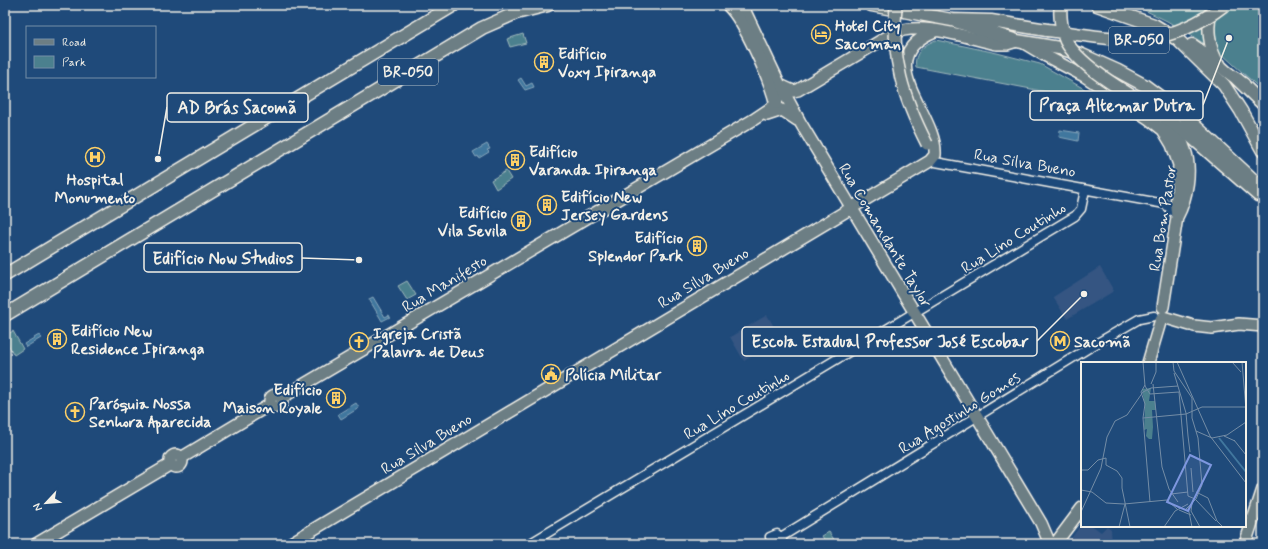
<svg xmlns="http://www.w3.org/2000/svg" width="1268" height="549" font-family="Mynerve,sans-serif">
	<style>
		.built { fill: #345582 }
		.green { fill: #4b808e; stroke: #a0b8bb }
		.water { fill: #41779e; stroke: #89a8bc }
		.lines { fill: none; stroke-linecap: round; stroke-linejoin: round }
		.minor-casing { stroke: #f4f1e8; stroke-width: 11 }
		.major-casing { stroke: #f4f1e8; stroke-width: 14 }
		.highway-casing { stroke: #f4f1e8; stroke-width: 15 }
		.minor { stroke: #1f4a7a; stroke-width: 8 }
		.major { stroke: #6c7e84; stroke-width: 11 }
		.highway { stroke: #6c7e84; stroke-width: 12 }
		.major-bridge-casing { stroke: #f4f1e8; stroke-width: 14; stroke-linecap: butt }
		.highway-bridge-casing { stroke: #f4f1e8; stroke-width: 15; stroke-linecap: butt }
		.major-bridge { stroke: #6c7e84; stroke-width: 11 }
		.highway-bridge { stroke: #6c7e84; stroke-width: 12 }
		.labels { text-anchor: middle; stroke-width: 4; stroke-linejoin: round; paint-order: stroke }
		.shield { fill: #1f4a7a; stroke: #b4bfc7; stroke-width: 1 }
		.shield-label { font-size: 15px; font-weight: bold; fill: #f4f1e8 }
		.poi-label { font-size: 16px; font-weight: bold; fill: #f4f1e8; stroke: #1f4a7a; text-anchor: start }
		.street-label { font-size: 16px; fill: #f4f1e8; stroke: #1f4a7a }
		.inset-river { fill: none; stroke: #41779e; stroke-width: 2 }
		.inset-road { fill: none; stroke: #748da6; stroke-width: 1 }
		.view { fill: #7e97df; fill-opacity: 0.15; stroke: #7e97df; stroke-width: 2 }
		.inset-edge { fill: none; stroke: #f4f1e8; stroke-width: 2 }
		.leader { fill: none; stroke: #f4f1e8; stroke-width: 1.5 }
		.callout-dot { fill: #f4f1e8; stroke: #1f4a7a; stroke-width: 1.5 }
		.callout { fill: #1f4a7a; stroke: #f4f1e8; stroke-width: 1.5 }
		.callout-label { font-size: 17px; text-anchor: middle; font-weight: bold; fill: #f4f1e8 }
	</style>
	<rect width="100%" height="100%" fill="#1f4a7a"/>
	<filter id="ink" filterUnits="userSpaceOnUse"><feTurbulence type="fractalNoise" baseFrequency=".025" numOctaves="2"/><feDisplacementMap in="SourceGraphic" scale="8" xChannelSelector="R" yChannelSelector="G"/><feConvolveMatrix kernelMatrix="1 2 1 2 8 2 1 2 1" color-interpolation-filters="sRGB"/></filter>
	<g filter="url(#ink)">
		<path class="built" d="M1100,267L1114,291L1067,319L1053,297Z
			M767,315L781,338L744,361L730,337Z
			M1082,523V526H1093L1101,532L1107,526L1111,529L1112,544H1067Z
			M320,536L325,544H308V543Z"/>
		<path class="green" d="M1149,5H1263V91L1223,55L1167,21L1138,7Z
			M523,34L526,43L510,47L507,39Z
			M936,40L997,53L1040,64L1088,91L1097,99L1094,101L916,67C913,53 925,44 936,40Z
			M506,171L511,179L496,189L491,180Z
			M407,281L416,295L407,300L398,286Z
			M13,331L23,349L14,355L5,339V336Z
			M829,532L837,544H827L822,536Z"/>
		<path class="water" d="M521,78L526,86L532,83L534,87L525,90L518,80Z
			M1060,130L1079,133L1078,141L1059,137Z
			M487,144L490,149L487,150L489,152L479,158L478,156L476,157L473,152Z
			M373,297L385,317L389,315L390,317L382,321L369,299Z
			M39,335L41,338L26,347L24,344Z
			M356,403L359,408L341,419L338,414Z"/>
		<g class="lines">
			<g class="minor-casing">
				<path id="minor" d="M930,161L1165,204L1177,216
					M781,537L1087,349L1139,319L1154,316
					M529,544L1075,216L1081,209L1085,190
					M772,544L770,537L777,534L782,539L780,544"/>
			</g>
			<g class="major-casing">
				<path id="major" d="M742,5L780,85L800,122L1041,523L1050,544
					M1212,9C1206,25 1209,50 1219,64C1225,72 1236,78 1244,84
					M1024,43L1044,55L1084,76L1149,119L1163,130L1172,145L1179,165L1176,207L1177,217
					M780,85L793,91L798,90L892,34C919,20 968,38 997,44H1007L1017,41
					M767,115L782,110L797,120
					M1163,307L1177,217C1187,199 1192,169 1185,150C1182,139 1174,129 1167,121
					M1163,317L1190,325
					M1194,326L1212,328L1239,324L1263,326
					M1148,363L1161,319
					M270 401a6 6 0 1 1 12 0a6 6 0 1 1-12 0Z
					M281,398L753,120L774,106L779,96
					M170 461a6 6 0 1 1 12 0a6 6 0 1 1-12 0Z
					M181,458L271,404
					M36,544L171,464
					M289,544L930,161L935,155C938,113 867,59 935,31
					M1055,544L1082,508
					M1245,544L1263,489"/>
			</g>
			<g class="highway-casing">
				<path id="highway" d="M728,5C744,19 771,81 776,103
					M871,5L952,20L991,21L1047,30
					M1097,5L1154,25L1175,38
					M952,20L1017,41L1059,48L1080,54L1118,71L1144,85L1179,111L1263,189
					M1177,39L1224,85L1241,111L1263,151
					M1192,45L1219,64
					M1237,79L1263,104
					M1159,113L1187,133L1258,195
					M5,275L454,5
					M5,315L482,28L516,13L548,5"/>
			</g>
			<use href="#minor" class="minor"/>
			<use href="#major" class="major"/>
			<use href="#highway" class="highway"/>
			<g class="major-bridge-casing">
				<path id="major-bridge" d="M896,5C891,59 903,97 927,144"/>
			</g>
			<g class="highway-bridge-casing">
				<path id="highway-bridge" d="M1061,5C1059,15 1062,32 1066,41C1080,68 1133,96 1159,113
					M1047,30C1118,39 1162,53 1224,5"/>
			</g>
			<use href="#major-bridge" class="major-bridge"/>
			<use href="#highway-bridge" class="highway-bridge"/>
		</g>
	</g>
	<defs>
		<g id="hotel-ring" transform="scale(1)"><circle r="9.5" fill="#1f4a7a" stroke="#ffd166" stroke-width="1.5"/><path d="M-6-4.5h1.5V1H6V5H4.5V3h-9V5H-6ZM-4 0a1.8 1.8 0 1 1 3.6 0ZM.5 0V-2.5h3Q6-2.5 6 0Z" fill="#ffd166"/></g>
		<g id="building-ring" transform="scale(1)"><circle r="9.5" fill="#1f4a7a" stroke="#ffd166" stroke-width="1.5"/><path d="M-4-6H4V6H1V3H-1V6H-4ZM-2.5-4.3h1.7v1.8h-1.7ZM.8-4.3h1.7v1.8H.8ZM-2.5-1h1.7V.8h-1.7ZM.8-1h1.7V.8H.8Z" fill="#ffd166"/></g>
		<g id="hospital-ring" transform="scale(1)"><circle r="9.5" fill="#1f4a7a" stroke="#ffd166" stroke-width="1.5"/><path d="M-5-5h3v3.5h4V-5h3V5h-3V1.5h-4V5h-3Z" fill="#ffd166"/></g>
		<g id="metro-ring" transform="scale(1)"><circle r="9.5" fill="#1f4a7a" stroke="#ffd166" stroke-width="1.5"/><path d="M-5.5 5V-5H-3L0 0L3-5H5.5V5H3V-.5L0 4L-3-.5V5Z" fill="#ffd166"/></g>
		<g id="church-ring" transform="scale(1)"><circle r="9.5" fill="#1f4a7a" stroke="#ffd166" stroke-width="1.5"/><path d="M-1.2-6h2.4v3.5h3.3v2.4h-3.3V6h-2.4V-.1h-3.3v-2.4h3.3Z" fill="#ffd166"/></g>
		<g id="civic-ring" transform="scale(1)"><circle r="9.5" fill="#1f4a7a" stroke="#ffd166" stroke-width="1.5"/><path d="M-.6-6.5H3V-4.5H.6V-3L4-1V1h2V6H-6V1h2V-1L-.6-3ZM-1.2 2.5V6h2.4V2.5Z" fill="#ffd166"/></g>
	</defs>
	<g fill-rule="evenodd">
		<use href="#hotel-ring" x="821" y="34"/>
		<use href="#building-ring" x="544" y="62"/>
		<use href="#hospital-ring" x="95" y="157"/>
		<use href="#building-ring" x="515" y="160"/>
		<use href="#building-ring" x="547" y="205"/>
		<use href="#building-ring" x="521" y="221"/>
		<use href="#building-ring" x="697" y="246"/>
		<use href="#building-ring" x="57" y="339"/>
		<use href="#metro-ring" x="1060" y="341"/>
		<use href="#church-ring" x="359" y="342"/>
		<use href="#civic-ring" x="551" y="374"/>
		<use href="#building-ring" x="336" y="398"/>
		<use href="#church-ring" x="75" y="412"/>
	</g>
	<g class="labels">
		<g class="shield">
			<rect x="1109" y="27" width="60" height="26" rx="3"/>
			<rect x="378" y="59" width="60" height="26" rx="3"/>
		</g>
		<g class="shield-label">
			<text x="1139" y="45">BR-050</text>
			<text x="408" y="77">BR-050</text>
		</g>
		<g class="poi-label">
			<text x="835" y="31">Hotel City<tspan x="835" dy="18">Sacoman</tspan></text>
			<text x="558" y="59">Edifício<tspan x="558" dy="18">Voxy Ipiranga</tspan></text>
			<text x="529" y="157">Edifício<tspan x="529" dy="18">Varanda Ipiranga</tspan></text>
			<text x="95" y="185" text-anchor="middle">Hospital<tspan x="95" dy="18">Monumento</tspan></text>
			<text x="561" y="202">Edifício New<tspan x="561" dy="18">Jersey Gardens</tspan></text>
			<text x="507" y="218" text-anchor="end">Edifício<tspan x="507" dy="18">Vila Sevila</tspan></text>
			<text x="683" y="243" text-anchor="end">Edifício<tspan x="683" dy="18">Splendor Park</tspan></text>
			<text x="71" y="336">Edifício New<tspan x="71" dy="18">Residence Ipiranga</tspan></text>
			<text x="373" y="339">Igreja Cristã<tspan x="373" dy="18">Palavra de Deus</tspan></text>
			<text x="1074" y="347">Sacomã</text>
			<text x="565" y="380">Polícia Militar</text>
			<text x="322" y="395" text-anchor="end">Edifício<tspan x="322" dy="18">Maison Royale</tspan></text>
			<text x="89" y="409">Paróquia Nossa<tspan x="89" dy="18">Senhora Aparecida</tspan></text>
		</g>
		<g class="street-label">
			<text transform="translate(1025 162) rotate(10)" y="6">Rua Silva Bueno</text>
			<text transform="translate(1162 218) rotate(-81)" y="6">Rua Bom Pastor</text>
			<text transform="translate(886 235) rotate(59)" y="6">Rua Comandante Taylor</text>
			<text transform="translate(1013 237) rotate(-32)" y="6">Rua Lino Coutinho</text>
			<text transform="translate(703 277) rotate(-31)" y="6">Rua Silva Bueno</text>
			<text transform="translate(444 283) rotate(-31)" y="6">Rua Manifesto</text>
			<text transform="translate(736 404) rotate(-31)" y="6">Rua Lino Coutinho</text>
			<text transform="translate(959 412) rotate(-32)" y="6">Rua Agostinho Gomes</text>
			<text transform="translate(426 443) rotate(-31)" y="6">Rua Silva Bueno</text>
		</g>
	</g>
	<g transform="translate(1081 362)">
		<rect width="165" height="165" fill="#1f4a7a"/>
		<path d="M70,26L68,39H74L75,48H71L72,65L71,77H68L65,74L66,67L63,68L64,46L61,27Z" fill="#4b808e"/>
		<path class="inset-river" d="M138,76L165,110"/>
		<path class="inset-road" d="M62,0L64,24L69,32L98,30L107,134M92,0L93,9L111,36V56L117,76L121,123L115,137L105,147M96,0L129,74L165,121M151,0L160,10M161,0L165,48M93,11L105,51L107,74M70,22L75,10V0M72,22L81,105L88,127L97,140M64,23L60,30L64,42L62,56L69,140M70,26L97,24M62,56L105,52L121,45H165M115,69L131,76L146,73L165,60M107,74L109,90M143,74L154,79M153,78L165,93M110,106L112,130M0,108H7L17,98L25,96V103L36,109L41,116V126L49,165M0,128L11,130L25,141L43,142L86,138L97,148M115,130L127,136L136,159L142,165M90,132L107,130M107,134L114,137L135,159M111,141L110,149L119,165M107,145L111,165M98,148L110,153M0,150L20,106L26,75L34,59L46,53L62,30L70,26M38,165L44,142M83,165L94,149L107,142"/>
		<path class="view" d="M109,93L130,103L107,149L86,140Z"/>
		<rect width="165" height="165" class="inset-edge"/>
	</g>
	<path class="leader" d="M1229 38L1203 105M158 159L167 107M359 260L302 258M1084 294L1037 341"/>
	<g class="callout-dot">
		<circle cx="1229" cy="38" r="4"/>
		<circle cx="158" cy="159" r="4"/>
		<circle cx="359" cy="260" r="4"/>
		<circle cx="1084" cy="294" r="4"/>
	</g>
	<g class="callout">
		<rect x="1030" y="91" width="173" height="29" rx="4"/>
		<rect x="167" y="93" width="141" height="29" rx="4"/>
		<rect x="144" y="243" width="158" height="29" rx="4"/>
		<rect x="742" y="327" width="295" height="29" rx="4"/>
	</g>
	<g class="callout-label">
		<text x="1117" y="111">Praça Altemar Dutra</text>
		<text x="237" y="113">AD Brás Sacomã</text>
		<text x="223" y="264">Edifício Now Studios</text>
		<text x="890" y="347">Escola Estadual Professor José Escobar</text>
	</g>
	<rect width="1268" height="549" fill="none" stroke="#1f4a7a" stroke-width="20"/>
	<rect x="10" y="10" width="1248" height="529" fill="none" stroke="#f4f1e8" stroke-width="1.5" filter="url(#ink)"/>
	<rect x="26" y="26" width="130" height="52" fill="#1f4a7a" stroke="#748da6"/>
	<rect x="34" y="39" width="20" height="6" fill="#6c7e84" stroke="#748da6"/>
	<text x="62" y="46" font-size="12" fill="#f4f1e8">Road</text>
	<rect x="34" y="56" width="20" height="12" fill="#4b808e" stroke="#748da6"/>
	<text x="62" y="66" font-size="12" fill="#f4f1e8">Park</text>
	<g transform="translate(46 503) rotate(244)" stroke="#1f4a7a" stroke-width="3" paint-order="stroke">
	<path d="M0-3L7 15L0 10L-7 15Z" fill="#f4f1e8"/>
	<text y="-6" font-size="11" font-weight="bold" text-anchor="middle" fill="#f4f1e8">N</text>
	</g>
</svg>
